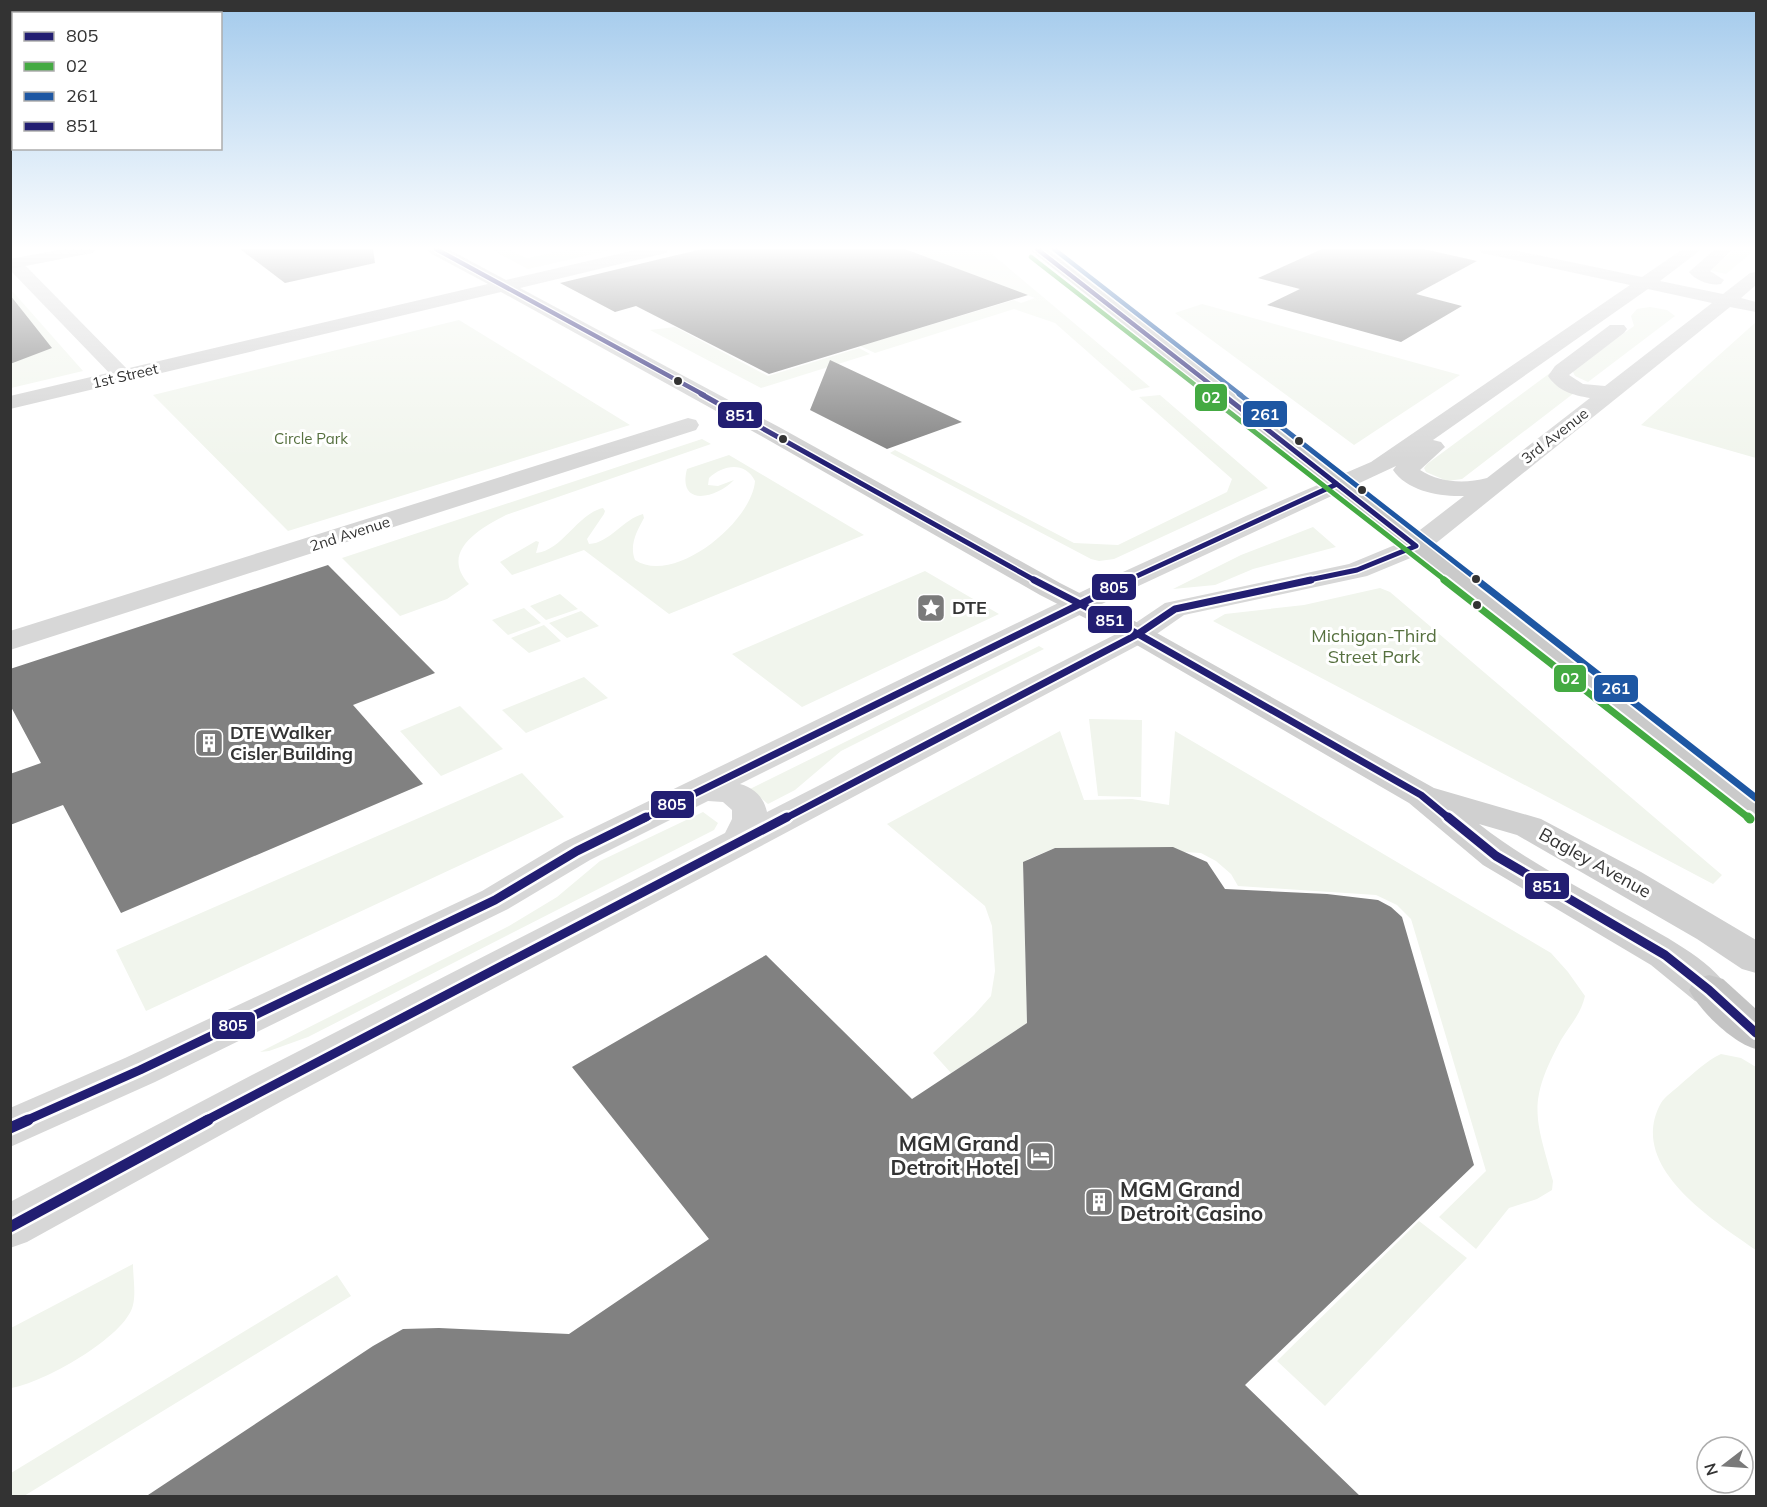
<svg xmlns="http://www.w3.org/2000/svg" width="1767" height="1507" font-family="Mulish,sans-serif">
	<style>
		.green { fill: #f1f5ed }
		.building { fill: #818181 }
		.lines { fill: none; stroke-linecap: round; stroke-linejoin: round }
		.street { fill: #d7d7d7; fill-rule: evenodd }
		.secondary { fill: #d0d0d0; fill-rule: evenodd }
		.primary { fill: #cacaca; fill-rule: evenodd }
		.highway { fill: #c4c4c4; fill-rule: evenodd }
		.bus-1-far4-casing { stroke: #fff; stroke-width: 7 }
		.bus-1-far3-casing { stroke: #fff; stroke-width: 8 }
		.bus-1-far2-casing { stroke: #fff; stroke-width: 11 }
		.bus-1-far1-casing { stroke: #fff; stroke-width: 14 }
		.bus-1-casing { stroke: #fff; stroke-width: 16 }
		.bus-2-far3-casing { stroke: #fff; stroke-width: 7 }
		.bus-2-far2-casing { stroke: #fff; stroke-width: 8 }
		.bus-2-far1-casing { stroke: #fff; stroke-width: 11 }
		.bus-2-casing { stroke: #fff; stroke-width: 14 }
		.bus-3-far2-casing { stroke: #fff; stroke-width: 7 }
		.bus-3-far1-casing { stroke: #fff; stroke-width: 8 }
		.bus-3-casing { stroke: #fff; stroke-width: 11 }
		.bus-4-far3-casing { stroke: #fff; stroke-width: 7 }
		.bus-4-far2-casing { stroke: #fff; stroke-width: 8 }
		.bus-4-far1-casing { stroke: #fff; stroke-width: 11 }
		.bus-4-casing { stroke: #fff; stroke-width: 14 }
		.bus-1-far4 { stroke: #221e72; stroke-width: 4.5 }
		.bus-1-far3 { stroke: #221e72; stroke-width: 5 }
		.bus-1-far2 { stroke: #221e72; stroke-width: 7 }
		.bus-1-far1 { stroke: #221e72; stroke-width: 9 }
		.bus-1 { stroke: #221e72; stroke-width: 11 }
		.bus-2-far3 { stroke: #44aa42; stroke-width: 4.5 }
		.bus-2-far2 { stroke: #44aa42; stroke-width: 5 }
		.bus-2-far1 { stroke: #44aa42; stroke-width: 7 }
		.bus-2 { stroke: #44aa42; stroke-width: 9 }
		.bus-3-far2 { stroke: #1e57a3; stroke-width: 4.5 }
		.bus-3-far1 { stroke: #1e57a3; stroke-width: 5 }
		.bus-3 { stroke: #1e57a3; stroke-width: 7 }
		.bus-4-far3 { stroke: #221e72; stroke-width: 4.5 }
		.bus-4-far2 { stroke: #221e72; stroke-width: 5 }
		.bus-4-far1 { stroke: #221e72; stroke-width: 7 }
		.bus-4 { stroke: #221e72; stroke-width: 9 }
		.bus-dot { fill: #333; stroke: #fff; stroke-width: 2 }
		.labels { text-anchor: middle; stroke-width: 6; stroke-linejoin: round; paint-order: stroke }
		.far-street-label { font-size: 15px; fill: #333; stroke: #fff }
		.far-park-label { font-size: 15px; fill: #56703f; stroke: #fff }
		.poi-label { font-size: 18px; font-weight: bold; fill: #333; stroke: #fff; text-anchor: start }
		.park-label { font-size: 18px; fill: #56703f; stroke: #fff }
		.street-label { font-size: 18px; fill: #333; stroke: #fff }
		.near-poi-label { font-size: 21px; font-weight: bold; fill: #333; stroke: #fff; text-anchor: end }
		.line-badge { stroke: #fff; stroke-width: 2 }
		.badge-label { font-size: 16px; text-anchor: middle; font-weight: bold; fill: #fff }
	</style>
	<rect width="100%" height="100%" fill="#fff"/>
	<path class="green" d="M490,249H508L527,258L570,249H616L528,269Z
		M919,249H986L1150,387L1132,391L1055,323L1014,309L875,353L860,346L1014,300L1021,303L1035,298L911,251Z
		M1736,249H1756L1726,274L1708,270Z
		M10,290L14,293L83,371L11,388Z
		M1202,304L1460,375L1354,445L1175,313Z
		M1650,307L1667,310L1675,316L1588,382L1575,376L1573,372L1575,369L1634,326L1631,316L1637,309Z
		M459,320L630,425L288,531L153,395Z
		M1756,322V458L1641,425Z
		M675,327L768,376L859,348L870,354L761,388L650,330Z
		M1550,373L1552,382L1574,393L1462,479L1447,481L1426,472L1424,468L1427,464Z
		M1160,395L1268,488L1114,559L1099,561L1091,559L890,453L895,450L1074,543L1118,545L1227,492L1232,479L1139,397Z
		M702,439L711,444L506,515C480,528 439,552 469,584L447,599L400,616L342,558Z
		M729,455L864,535L669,614L584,550L512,575L500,562L536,541L539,542L536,553C562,551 577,514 603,508L605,511L604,514L587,539L589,544C610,543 623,519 643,514L644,518C637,531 629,545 635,560C674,586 752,522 755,481C745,461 723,465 709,478L708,485L718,486L734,480C717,498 677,508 687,469Z
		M1313,527L1336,547L1253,569L1215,585L1173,589L1241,555Z
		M925,571L999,614L802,707L732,654Z
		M1380,588L1390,592L1722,875L1713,884L1213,621L1225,614L1304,605Z
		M560,594L578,609L546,620L530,606Z
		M524,608L541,623L508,635L492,620Z
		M581,611L599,626L567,638L549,623Z
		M544,625L561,641L529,653L511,638Z
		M1039,646L1044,649L841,751L795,790L768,804L750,789Z
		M584,677L608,698L526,733L502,710Z
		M460,706L503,749L441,776L400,731Z
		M1089,719L1142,720L1141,797L1098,796Z
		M1060,731L1084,800L1132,799L1169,805L1175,731L1551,953L1568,972L1585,996C1581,1014 1570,1025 1561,1040C1527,1103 1535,1116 1553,1181L1552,1190L1537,1199L1509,1208L1476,1249L1439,1217L1486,1171L1411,919L1397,905L1376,895L1238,886L1231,874L1216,861L1201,853L1115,848H1055L1028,859L1023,867L1027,1023L951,1073L933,1053L974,1015L991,996L995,971L992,926L985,906L887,824Z
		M522,773L564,817L146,1011L116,950Z
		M703,812L718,823L714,830L308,1037L269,1051L260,1052L509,926L557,897L600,861Z
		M1721,1054L1741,1058L1756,1067V1250C1713,1220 1626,1166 1661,1103C1665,1096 1675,1090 1681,1084C1694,1073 1706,1061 1721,1054Z
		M1419,1221L1467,1258L1325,1406L1277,1361Z
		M133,1264C133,1277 136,1293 133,1305C126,1337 41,1384 11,1388V1328Z
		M337,1275L351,1296L24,1496H11V1473Z"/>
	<path class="building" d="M240,249H373L375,263L285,283Z
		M702,249H905L1028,295L769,374L636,306L615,312L560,283Z
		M1322,249H1424L1477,261L1416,294L1462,306L1401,342L1267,305L1300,289L1258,278Z
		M10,295L52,348L10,364Z
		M830,360L962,422L887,449L810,410Z
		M328,565L435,673L353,705L423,784L121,913L63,805L10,825V774L41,763L10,705V669Z
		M1173,847L1207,862L1225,889L1327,894L1378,900L1391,907L1402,917L1474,1165L1245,1385L1361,1497H145L373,1346L403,1329L439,1328L569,1334L709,1239L572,1067L766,955L912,1099L1027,1023L1023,862L1055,848Z"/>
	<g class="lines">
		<path class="street" d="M1479,249H1509L1642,277L1683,249H1702L1660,281L1723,294L1750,273L1756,272V285L1741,298L1756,302V312L1730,307L1425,552L1367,576L1184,615L1148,640L282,1101L27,1242L10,1248V1202L252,1075L725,833L732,819V810L723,802L708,801L590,860L508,909L155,1082L10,1147V1108L125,1058L482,891L564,842L1112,577L1248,515L1371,462L1630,285L1487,254L1481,253ZM1648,289L1712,303L1605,386L1583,384L1569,375L1624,333L1627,329L1624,325H1610L1555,366L1548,376C1558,391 1572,395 1590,398L1487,478C1465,484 1440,483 1420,470L1445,447L1441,442L1433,440ZM1396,466L1393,470C1407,491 1440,497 1464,496L1407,540L1349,564L1165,603L1128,628L767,812C764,798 755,788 740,784L1132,589Z
			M1715,249H1733L1710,271L1724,280L1721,284C1711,286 1696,281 1689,272Z
			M10,258L19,259L131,373L134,377L131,381L124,383L117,381L10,270Z
			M688,418L696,420L699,425L696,430L10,650V631Z"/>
		<path class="secondary" d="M428,249H448L506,280L640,249H668L666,253L520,288L779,427L1060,583L1148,628L1434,788L1541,819L1641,872L1756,940V973L1742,969L1697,939L1517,835L1479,824C1525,860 1577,886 1627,915C1657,932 1713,960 1729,990L1723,1001L1709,1005L1695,1001L1651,965L1483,865L1409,803L1128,640L1040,595L763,437L501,292L10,409V396L488,284L430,253Z"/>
		<path class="primary" d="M63,249H95L93,253L87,254L10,269V259Z
			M1029,249H1047L1756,794V822L1744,819Z"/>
		<path class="highway" d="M1709,975L1723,979L1756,1009V1049C1734,1044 1700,1011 1689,990L1695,979Z"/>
		<g class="bus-1-far4-casing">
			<path id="bus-1-far4" d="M1037,249L1224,395"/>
		</g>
		<g class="bus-1-far3-casing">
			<path id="bus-1-far3" d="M1222,394L1416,546L1357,570L1304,581
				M1126,581L1337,484"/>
		</g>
		<g class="bus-1-far2-casing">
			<path id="bus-1-far2" d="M643,819L1129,580
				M784,819L1138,634L1175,609L1311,580"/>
		</g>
		<g class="bus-1-far1-casing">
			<path id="bus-1-far1" d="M25,1121L140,1070L495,900L577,851L646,817
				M205,1121L787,817"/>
		</g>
		<g class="bus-1-casing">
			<path id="bus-1" d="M10,1128L28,1120
				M10,1227L208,1120"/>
		</g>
		<g class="bus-2-far3-casing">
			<path id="bus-2-far3" d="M1031,257L1208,395"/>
		</g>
		<g class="bus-2-far2-casing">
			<path id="bus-2-far2" d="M1206,394L1446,581"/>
		</g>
		<g class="bus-2-far1-casing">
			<path id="bus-2-far1" d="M1444,580L1750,819"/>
		</g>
		<g class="bus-2-casing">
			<path id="bus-2" d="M1748,817L1750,819"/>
		</g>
		<g class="bus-3-far2-casing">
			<path id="bus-3-far2" d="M1054,249L1241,395"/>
		</g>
		<g class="bus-3-far1-casing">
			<path id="bus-3-far1" d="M1239,394L1479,581"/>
		</g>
		<g class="bus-3-casing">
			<path id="bus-3" d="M1477,580L1756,798"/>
		</g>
		<g class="bus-4-far3-casing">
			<path id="bus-4-far3" d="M436,249L704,395"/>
		</g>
		<g class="bus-4-far2-casing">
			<path id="bus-4-far2" d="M701,394L1036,581"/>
		</g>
		<g class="bus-4-far1-casing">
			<path id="bus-4-far1" d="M1034,580L1138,634L1421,795L1450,819"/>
		</g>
		<g class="bus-4-casing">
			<path id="bus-4" d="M1448,817L1496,856L1665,955L1709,990L1756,1033"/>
		</g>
		<use href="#bus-1-far4" class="bus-1-far4"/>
		<use href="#bus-1-far3" class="bus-1-far3"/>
		<use href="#bus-1-far2" class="bus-1-far2"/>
		<use href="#bus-1-far1" class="bus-1-far1"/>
		<use href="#bus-1" class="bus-1"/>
		<use href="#bus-2-far3" class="bus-2-far3"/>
		<use href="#bus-2-far2" class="bus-2-far2"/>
		<use href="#bus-2-far1" class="bus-2-far1"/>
		<use href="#bus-2" class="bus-2"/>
		<use href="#bus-3-far2" class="bus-3-far2"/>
		<use href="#bus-3-far1" class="bus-3-far1"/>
		<use href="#bus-3" class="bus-3"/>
		<use href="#bus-4-far3" class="bus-4-far3"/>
		<use href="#bus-4-far2" class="bus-4-far2"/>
		<use href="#bus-4-far1" class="bus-4-far1"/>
		<use href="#bus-4" class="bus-4"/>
	</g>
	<linearGradient id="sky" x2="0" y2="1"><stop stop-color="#a3caec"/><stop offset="0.54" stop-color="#fff"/><stop offset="1" stop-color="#fff" stop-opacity="0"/></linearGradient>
	<rect width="1767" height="460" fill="url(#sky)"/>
	<defs>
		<g id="sight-square" transform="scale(1.5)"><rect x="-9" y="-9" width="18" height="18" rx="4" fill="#7a7a7a" stroke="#fff"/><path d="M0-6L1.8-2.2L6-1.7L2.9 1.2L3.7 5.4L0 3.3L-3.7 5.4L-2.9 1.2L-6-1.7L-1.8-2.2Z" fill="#fff"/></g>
		<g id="building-square" transform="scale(1.5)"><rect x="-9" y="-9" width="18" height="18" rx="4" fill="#7a7a7a" stroke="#fff"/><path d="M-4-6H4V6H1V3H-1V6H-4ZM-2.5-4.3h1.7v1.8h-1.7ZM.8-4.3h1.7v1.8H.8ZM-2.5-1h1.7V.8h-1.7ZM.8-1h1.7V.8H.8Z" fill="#fff"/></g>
		<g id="hotel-square" transform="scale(1.5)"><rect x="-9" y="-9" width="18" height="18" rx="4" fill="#7a7a7a" stroke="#fff"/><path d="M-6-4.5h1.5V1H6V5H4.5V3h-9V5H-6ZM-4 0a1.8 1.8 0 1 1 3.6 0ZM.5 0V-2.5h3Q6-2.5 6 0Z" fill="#fff"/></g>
	</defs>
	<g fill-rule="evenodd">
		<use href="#sight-square" x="931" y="608"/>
		<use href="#building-square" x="209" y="743"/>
		<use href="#hotel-square" x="1040" y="1156"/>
		<use href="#building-square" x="1099" y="1202"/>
	</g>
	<g class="bus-dot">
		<circle cx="678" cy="381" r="5"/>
		<circle cx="783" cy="439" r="5"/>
		<circle cx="1299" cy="441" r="5"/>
		<circle cx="1362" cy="490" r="5"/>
		<circle cx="1476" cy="579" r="5"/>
		<circle cx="1477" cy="605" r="5"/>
	</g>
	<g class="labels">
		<g class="far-street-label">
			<text transform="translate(125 376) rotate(-13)" y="5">1st Street</text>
			<text transform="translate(1555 436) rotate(-38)" y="5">3rd Avenue</text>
			<text transform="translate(350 534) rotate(-18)" y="5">2nd Avenue</text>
		</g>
		<g class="far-park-label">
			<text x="311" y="444">Circle Park</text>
		</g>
		<g class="poi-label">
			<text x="952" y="614">DTE</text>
			<text x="230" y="739">DTE Walker<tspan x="230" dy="21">Cisler Building</tspan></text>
		</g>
		<g class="park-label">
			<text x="1374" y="642">Michigan-Third<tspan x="1374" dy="21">Street Park</tspan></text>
		</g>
		<g class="street-label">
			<text transform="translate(1595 863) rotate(29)" y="6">Bagley Avenue</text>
		</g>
		<g class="near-poi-label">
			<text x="1019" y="1151">MGM Grand<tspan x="1019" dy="24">Detroit Hotel</tspan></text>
			<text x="1120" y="1197" text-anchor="start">MGM Grand<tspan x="1120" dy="24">Detroit Casino</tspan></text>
		</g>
	</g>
	<g class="line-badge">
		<rect x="1194" y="383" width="34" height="29" rx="6" fill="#44aa42"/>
		<rect x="1242" y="400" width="46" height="28" rx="6" fill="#1e57a3"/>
		<rect x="717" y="401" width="46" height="28" rx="6" fill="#221e72"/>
		<rect x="1091" y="573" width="46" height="28" rx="6" fill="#221e72"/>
		<rect x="1087" y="605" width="46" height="29" rx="6" fill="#221e72"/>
		<rect x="1553" y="664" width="34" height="29" rx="6" fill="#44aa42"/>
		<rect x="1593" y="674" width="46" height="29" rx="6" fill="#1e57a3"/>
		<rect x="650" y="790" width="45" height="29" rx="6" fill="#221e72"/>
		<rect x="1524" y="872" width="46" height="28" rx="6" fill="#221e72"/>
		<rect x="211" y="1011" width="45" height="29" rx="6" fill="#221e72"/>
	</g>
	<g class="badge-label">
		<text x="1211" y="403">02</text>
		<text x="1265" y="420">261</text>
		<text x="740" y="421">851</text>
		<text x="1114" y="593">805</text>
		<text x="1110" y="626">851</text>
		<text x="1570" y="684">02</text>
		<text x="1616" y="694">261</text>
		<text x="672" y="810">805</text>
		<text x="1547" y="892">851</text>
		<text x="233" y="1031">805</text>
	</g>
	<rect width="1767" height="1507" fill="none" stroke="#333333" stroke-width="24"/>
	<rect x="12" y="12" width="210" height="138" fill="#ffffff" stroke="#adadad" stroke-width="1.5"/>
	<rect x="24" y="32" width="30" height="9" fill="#221e72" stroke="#adadad" stroke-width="1.5"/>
	<text x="66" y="42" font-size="18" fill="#333333">805</text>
	<rect x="24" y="62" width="30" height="9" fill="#44aa42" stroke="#adadad" stroke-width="1.5"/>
	<text x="66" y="72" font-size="18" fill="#333333">02</text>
	<rect x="24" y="92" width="30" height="9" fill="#1e57a3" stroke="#adadad" stroke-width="1.5"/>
	<text x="66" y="102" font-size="18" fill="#333333">261</text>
	<rect x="24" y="122" width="30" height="9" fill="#221e72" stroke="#adadad" stroke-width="1.5"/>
	<text x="66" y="132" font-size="18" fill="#333333">851</text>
	<g transform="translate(1725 1465) rotate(253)"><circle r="28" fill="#ffffff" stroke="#adadad" stroke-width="1.5"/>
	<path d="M0-4.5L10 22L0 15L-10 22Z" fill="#7a7a7a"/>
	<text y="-9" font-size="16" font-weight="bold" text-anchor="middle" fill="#333333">N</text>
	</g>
</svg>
